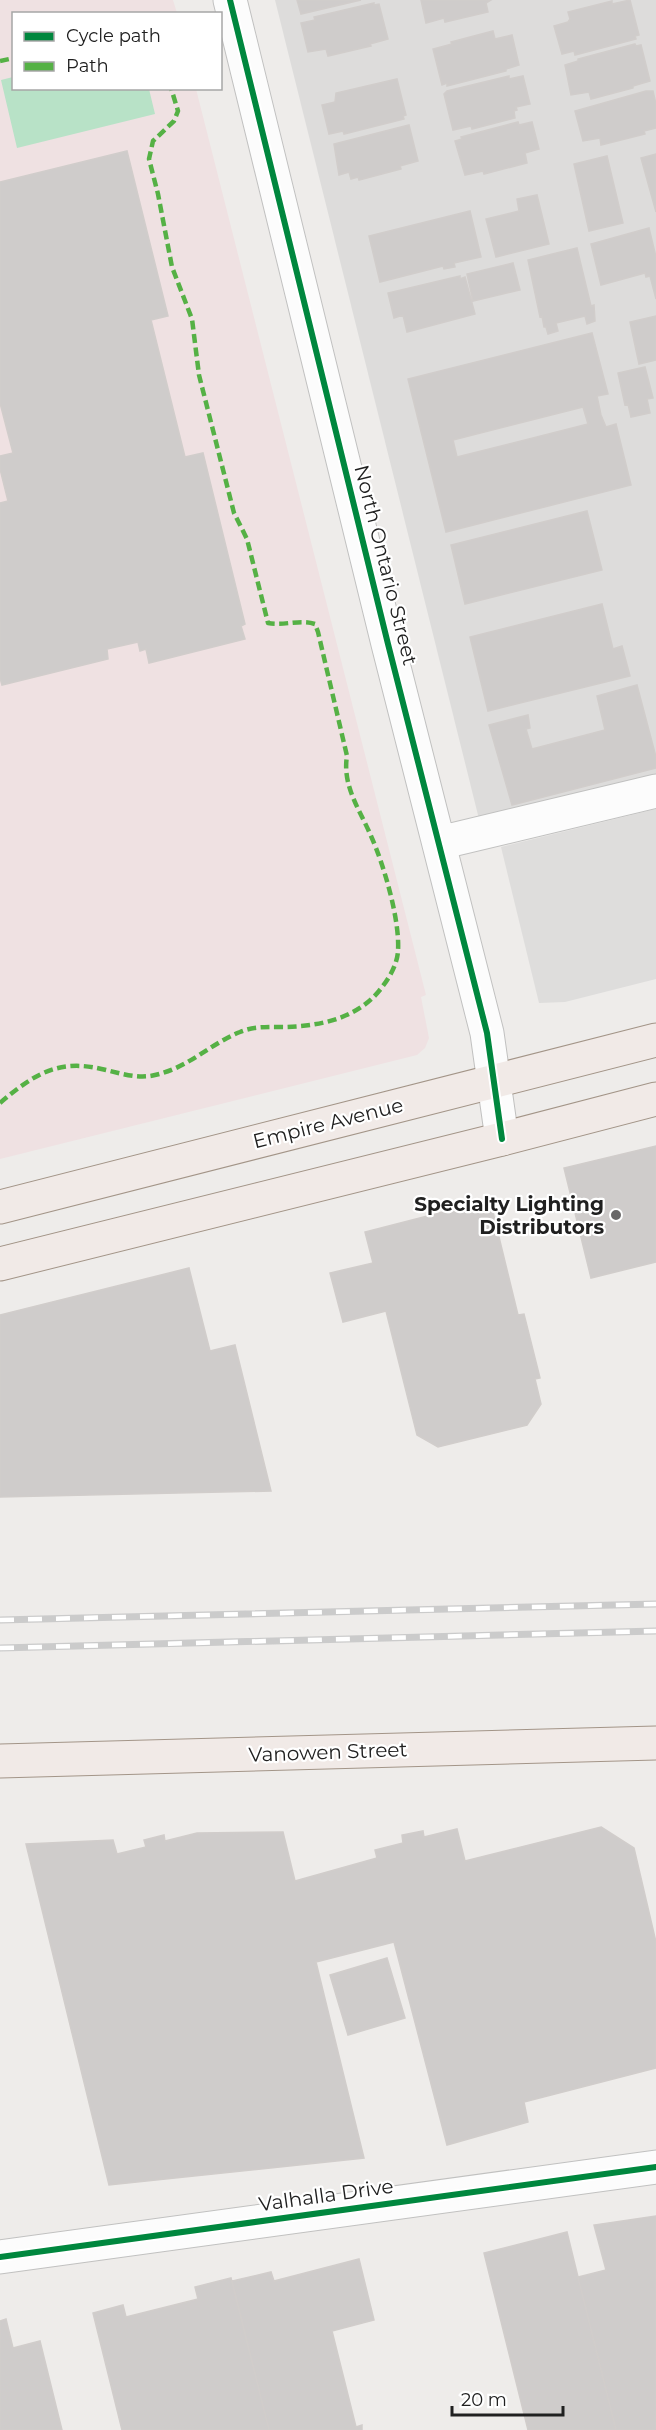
<svg xmlns="http://www.w3.org/2000/svg" width="656" height="2430" font-family="Montserrat,sans-serif">
	<style>
		.residential { fill: #dddcdb }
		.commercial { fill: #efe1e2 }
		.pitch { fill: #b8e2c7 }
		.parking { fill: #dedddc }
		.building { fill: #cfcccb; stroke: #d1cdcb; stroke-width: 1.5; fill-rule: evenodd }
		.lines { fill: none; stroke-linecap: round; stroke-linejoin: round }
		.minor-casing { stroke: #c1c1c0; stroke-width: 35 }
		.major-casing { stroke: #a39588; stroke-width: 35 }
		.minor { stroke: #fcfcfc; stroke-width: 33 }
		.major { stroke: #f1eae7; stroke-width: 33 }
		.rail-casing { stroke: #cbcbcb; stroke-width: 7 }
		.rail { stroke: #fff; stroke-width: 4.5; stroke-dasharray: 14; stroke-linecap: butt }
		.quiet { stroke: #55b145; stroke-width: 4.5; stroke-dasharray: 9 4.5; stroke-linecap: butt }
		.cycleway-casing { stroke: #fff; stroke-width: 10 }
		.cycleway { stroke: #00873e; stroke-width: 6 }
		.poi-dot { fill: #686767; stroke: #fff; stroke-width: 2 }
		.labels { text-anchor: middle; stroke-width: 4.5; stroke-linejoin: round; paint-order: stroke }
		.street-label { font-size: 20px; fill: #202020; stroke: #fff }
		.poi-label { font-size: 20px; font-weight: bold; fill: #202020; stroke: #fff; text-anchor: end }
	</style>
	<rect width="100%" height="100%" fill="#eeecea"/>
	<path class="residential" d="M275,0H656V777L480,823Z"/>
	<path class="commercial" d="M0,0H173L177,13L14,14V88L196,89L426,995L421,997L429,1038L425,1048L417,1055L0,1159Z"/>
	<path class="pitch" d="M13,77L14,88L149,89L155,114L17,148L1,80Z"/>
	<path class="parking" d="M656,809V979L565,1002L539,1003L501,847Z"/>
	<path class="building" d="M297,0H361L301,14Z
		M421,0H491L486,3L488,12L445,22L444,18L426,23Z
		M630,0L639,35L635,36L636,39L575,55L574,51L562,54L554,26L568,22L570,19L568,12L612,1V4Z
		M374,3V5L379,4L388,39L370,44L371,46L328,56L326,49L308,52L301,23L315,20L314,17Z
		M493,31L495,39L512,35L519,65L506,69V71L447,86V83L442,85L433,49L452,44L451,42Z
		M635,44L636,46L641,45L650,81L633,86V88L591,99L589,92L571,95L565,65L578,61V59Z
		M509,76V79L523,76L530,104L516,107L517,110L514,111L515,118L472,129L471,126L453,130L444,94L447,91Z
		M397,79L406,115L403,116L404,119L344,134L343,131L329,134L322,105L335,102L336,93Z
		M646,91H653L656,104V128L644,131L645,134L601,145L600,138L583,141L575,111Z
		M518,122L519,125L532,122L539,149L525,153L527,163L484,174L483,171L465,175L455,141L462,139L461,137Z
		M409,125L418,161L400,166L401,169L359,180L358,177L351,179L349,172L339,175L334,144Z
		M127,151L168,316L151,320L185,457L203,453L245,624L241,626L245,639L149,663L146,649L140,651L138,642L107,649L108,659L2,685L0,678V503L8,501L0,469V456L13,453L0,403V182Z
		M656,154V212L641,158Z
		M607,156L623,223L589,231L574,164Z
		M537,195L549,244L496,257L486,219L519,211L517,199Z
		M470,211L481,257L454,263L455,267L444,269L443,266L380,282L369,236Z
		M649,228L656,257V299L650,276L646,277L645,273L601,285L591,244Z
		M577,248L591,306L594,305L595,321L587,324L585,316L556,323L558,331L548,334L546,327H544L542,316L540,317L528,260Z
		M513,263L520,290L473,301L467,274Z
		M460,276V279L465,277L475,314L407,332L403,315L394,318L388,293Z
		M656,316V360L639,364L630,322Z
		M592,333L608,394L597,396L601,415L606,427L616,424L631,485L446,532L408,379ZM583,407L588,424L457,457L453,440Z
		M645,367L653,398L647,399L650,413L631,417L628,404L625,405L618,373Z
		M587,511L602,570L465,604L451,545Z
		M602,604L613,649L622,646L630,676L488,711L470,637Z
		M637,685L656,757V768L512,805L489,725L528,715L530,728L526,729L532,749L605,730L597,696Z
		M656,1146V1262L591,1278L564,1168Z
		M490,1200L518,1315L524,1314L540,1378L535,1379L541,1404L527,1425L438,1447L417,1435L386,1311L343,1322L330,1273L373,1263L365,1232Z
		M189,1268L210,1351L235,1345L271,1491L0,1497V1315Z
		M601,1827L634,1848L656,1942V2068L524,2102L528,2122L447,2145L394,1942L316,1962L364,2158L109,2185L26,1844L113,1840L117,1854L146,1847L144,1840L164,1835L165,1841L197,1833L283,1832L295,1881L377,1858L375,1850L403,1843L402,1835L423,1831L424,1837L457,1829L465,1861Z
		M387,1958L405,2018L348,2035L330,1975Z
		M656,2216V2430H616L578,2277L606,2270L594,2225Z
		M567,2232L578,2277L616,2430H528L484,2253Z
		M359,2259L374,2320L332,2331L356,2427L362,2425V2430H269L232,2281L271,2272L274,2281Z
		M231,2278L269,2430H122L93,2313L123,2305L126,2317L198,2299L195,2287Z
		M6,2319L13,2348L40,2341L62,2430H0V2321Z"/>
	<g class="lines">
		<g class="minor-casing">
			<path id="minor" d="M230,0L388,644L487,1033L502,1139
				M439,843L656,791
				M0,2257L656,2167"/>
		</g>
		<g class="major-casing">
			<path id="major" d="M0,1207L656,1040
				M0,1264L502,1139L656,1099
				M0,1761L656,1743"/>
		</g>
		<use href="#minor" class="minor"/>
		<use href="#major" class="major"/>
		<g class="rail-casing">
			<path id="rail" d="M0,1620L656,1604
				M0,1648L656,1631"/>
		</g>
		<use href="#rail" class="rail"/>
		<path class="quiet" d="M0,61L14,58
			M0,1103C35,1073 60,1058 106,1070C123,1074 139,1079 155,1075C188,1068 210,1044 240,1032C254,1026 269,1027 285,1027C319,1026 356,1019 379,991C388,980 397,966 398,951C400,920 384,865 371,836C360,810 342,786 347,756L318,632L315,624C299,619 285,626 268,623L247,539L234,513L199,375L192,319L172,267L158,194L149,159L153,141L174,121L178,111L171,88"/>
		<g class="cycleway-casing">
			<path id="cycleway" d="M230,0L388,644L487,1033L502,1139
				M0,2257L656,2167"/>
		</g>
		<use href="#cycleway" class="cycleway"/>
	</g>
	<circle class="poi-dot" cx="616" cy="1215" r="6"/>
	<g class="labels">
		<g class="street-label">
			<text transform="translate(386 565) rotate(76)" y="7">North Ontario Street</text>
			<text transform="translate(328 1123) rotate(-14)" y="7">Empire Avenue</text>
			<text transform="translate(328 1752) rotate(-2)" y="7">Vanowen Street</text>
			<text transform="translate(326 2195) rotate(-8)" y="7">Valhalla Drive</text>
		</g>
		<g class="poi-label">
			<text x="604" y="1211">Specialty Lighting<tspan x="604" dy="23">Distributors</tspan></text>
		</g>
	</g>
	<rect x="12" y="12" width="210" height="78" fill="#ffffff" stroke="#a6a6a6" stroke-width="1.5"/>
	<rect x="24" y="32" width="30" height="9" fill="#00873e" stroke="#a6a6a6" stroke-width="1.5"/>
	<text x="66" y="42" font-size="18" fill="#202020">Cycle path</text>
	<rect x="24" y="62" width="30" height="9" fill="#55b145" stroke="#a6a6a6" stroke-width="1.5"/>
	<text x="66" y="72" font-size="18" fill="#202020">Path</text>
	<path d="M452 2406v9h111v-9" fill="none" stroke="#202020" stroke-width="3"/>
	<text x="461" y="2406" font-size="18" fill="#202020" stroke="#ffffff" stroke-width="4.5" paint-order="stroke">20 m</text>
</svg>
